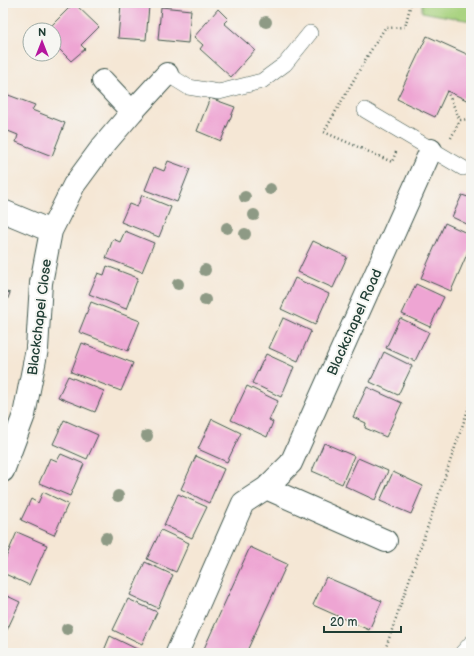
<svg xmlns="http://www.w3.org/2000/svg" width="474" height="656" font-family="'Balsamiq Sans',sans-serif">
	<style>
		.green { fill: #a7d27e; stroke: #638859 }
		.building { fill: #eea5d3 }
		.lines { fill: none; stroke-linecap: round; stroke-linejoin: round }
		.service-casing { stroke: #3f564c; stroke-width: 16 }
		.minor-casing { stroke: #3f564c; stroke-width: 24 }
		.path { stroke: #3f564c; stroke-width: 2.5; stroke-dasharray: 1 3; stroke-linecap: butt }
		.service { stroke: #fff; stroke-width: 15 }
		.minor { stroke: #fff; stroke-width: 22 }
		.tree { fill: #8e9a85 }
		.labels { text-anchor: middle; stroke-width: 4; stroke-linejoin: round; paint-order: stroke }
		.street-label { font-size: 14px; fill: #1f3d34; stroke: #f6f6f2 }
	</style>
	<rect width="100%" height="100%" fill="#f6f6f2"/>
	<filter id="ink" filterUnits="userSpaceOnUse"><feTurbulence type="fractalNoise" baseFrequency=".025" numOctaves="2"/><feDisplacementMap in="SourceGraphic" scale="8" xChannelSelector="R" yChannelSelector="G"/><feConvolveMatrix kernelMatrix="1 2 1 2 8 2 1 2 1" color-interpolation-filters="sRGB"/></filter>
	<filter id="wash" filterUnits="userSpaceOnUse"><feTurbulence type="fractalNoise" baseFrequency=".012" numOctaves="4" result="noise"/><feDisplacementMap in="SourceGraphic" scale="16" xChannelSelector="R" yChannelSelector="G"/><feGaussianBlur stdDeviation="0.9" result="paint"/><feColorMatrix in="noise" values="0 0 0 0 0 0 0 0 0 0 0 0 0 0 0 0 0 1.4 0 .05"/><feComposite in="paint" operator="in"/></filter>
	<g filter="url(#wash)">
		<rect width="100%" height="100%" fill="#f5e7d5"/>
		<path class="green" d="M422,3H471V21L422,12Z"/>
		<g id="blocks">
			<path class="building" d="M74,3L99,27L81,45L85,49L71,61L54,44V30H47Z
				M121,4L149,6L146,40L118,38Z
				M161,7L191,10L188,43L158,40Z
				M218,9L228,19L224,23L255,50L231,77L200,49L203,45L194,37Z
				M427,36L471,56V102L447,91L435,117L397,99Z
				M3,93L35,105L32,110L65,123L52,156L16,142L18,135L3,129Z
				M210,98L235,107L221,141L197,131Z
				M168,161L190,169L177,202L145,190L154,167L164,171Z
				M142,195L171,207L159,237L121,222L129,204L137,207Z
				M462,195L471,198V226L452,217Z
				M445,223L471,235V245L451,291L421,278Z
				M125,231L154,243L142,272L106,258L113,239L120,242Z
				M313,241L347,257L333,288L298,272Z
				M107,266L138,278L126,309L89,294L98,273L104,275Z
				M295,278L329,294L315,325L281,309Z
				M416,284L444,297L430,327L402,314Z
				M3,291L10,293L3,311Z
				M91,302L140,321L128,351L79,332Z
				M283,318L311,331L298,361L269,348Z
				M400,318L429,332L415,361L386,348Z
				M82,343L133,363L121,391L71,372Z
				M384,352L412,366L398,395L370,382Z
				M266,354L294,367L281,397L252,383Z
				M68,376L104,391L95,412L58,397Z
				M247,386L278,401L269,420L273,422L267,437L231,420Z
				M367,387L402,403L386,437L365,428L366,423L353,417Z
				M212,419L241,433L227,462L198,449Z
				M64,420L98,435L87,459L53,444Z
				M324,443L354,456L342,484L312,471Z
				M61,454L84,464L70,496L39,483L50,458L57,461Z
				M196,456L224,469L209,503L181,489Z
				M358,458L388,471L375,500L345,486Z
				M393,472L423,486L411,514L380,501Z
				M43,492L68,504L54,535L21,520L31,499L38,503Z
				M178,494L207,507L192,538L164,525Z
				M161,530L189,543L176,572L147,559Z
				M17,532L47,545L29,585L3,573V564Z
				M250,547L287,564L246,653H202Z
				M145,562L173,575L158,608L130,595Z
				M326,577L382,601L369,630L313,605Z
				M3,594L20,602L7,630L3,628Z
				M128,599L157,612L142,644L113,630Z
				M110,636L139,650L137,653H103Z"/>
		</g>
	</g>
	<g filter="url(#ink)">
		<use href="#blocks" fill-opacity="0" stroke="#3f564c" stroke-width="1"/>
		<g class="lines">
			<g class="service-casing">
				<path id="service" d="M167,74L188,87L219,92L262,81L285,64L310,33
					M365,110L463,168
					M462,653L471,643"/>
			</g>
			<g class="minor-casing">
				<path id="minor" d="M103,81L132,112
					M3,211L51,231
					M3,471L24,415L37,349L41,283L51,231L74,185L102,147L132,112L167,74
					M266,488L386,541
					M177,653L243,503L266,488L291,463L431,150"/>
			</g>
			<path class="path" d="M447,91L460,120L471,119
				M451,138L460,120
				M396,152L392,162L324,132L368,55L385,28L405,27L411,3
				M384,653L471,401"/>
			<use href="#service" class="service"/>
			<use href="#minor" class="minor"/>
		</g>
		<g class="tree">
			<circle cx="266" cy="22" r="6"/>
			<circle cx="270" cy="189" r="6"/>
			<circle cx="245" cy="197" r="6"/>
			<circle cx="254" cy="215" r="6"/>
			<circle cx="227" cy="228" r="6"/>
			<circle cx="245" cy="234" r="6"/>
			<circle cx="205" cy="270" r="6"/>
			<circle cx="178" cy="284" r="6"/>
			<circle cx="205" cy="300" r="6"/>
			<circle cx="147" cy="436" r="6"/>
			<circle cx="118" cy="496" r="6"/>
			<circle cx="106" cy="538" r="6"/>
			<circle cx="67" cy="629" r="6"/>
		</g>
	</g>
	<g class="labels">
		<g class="street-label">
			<text transform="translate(39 317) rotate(-83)" y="5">Blackchapel Close</text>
			<text transform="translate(354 322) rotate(-66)" y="5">Blackchapel Road</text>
		</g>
	</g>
	<rect width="474" height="656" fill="none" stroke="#f6f6f2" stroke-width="16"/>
	<g transform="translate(42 42)"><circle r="19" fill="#f6f6f2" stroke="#a0aca6"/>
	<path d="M0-3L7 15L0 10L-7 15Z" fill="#b5179e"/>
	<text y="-6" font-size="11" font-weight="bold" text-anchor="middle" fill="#1f3d34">N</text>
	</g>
	<path d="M324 626v6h77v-6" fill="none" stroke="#1f3d34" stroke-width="2"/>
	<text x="330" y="626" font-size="12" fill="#1f3d34" stroke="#f6f6f2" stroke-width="3" paint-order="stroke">20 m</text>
</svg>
